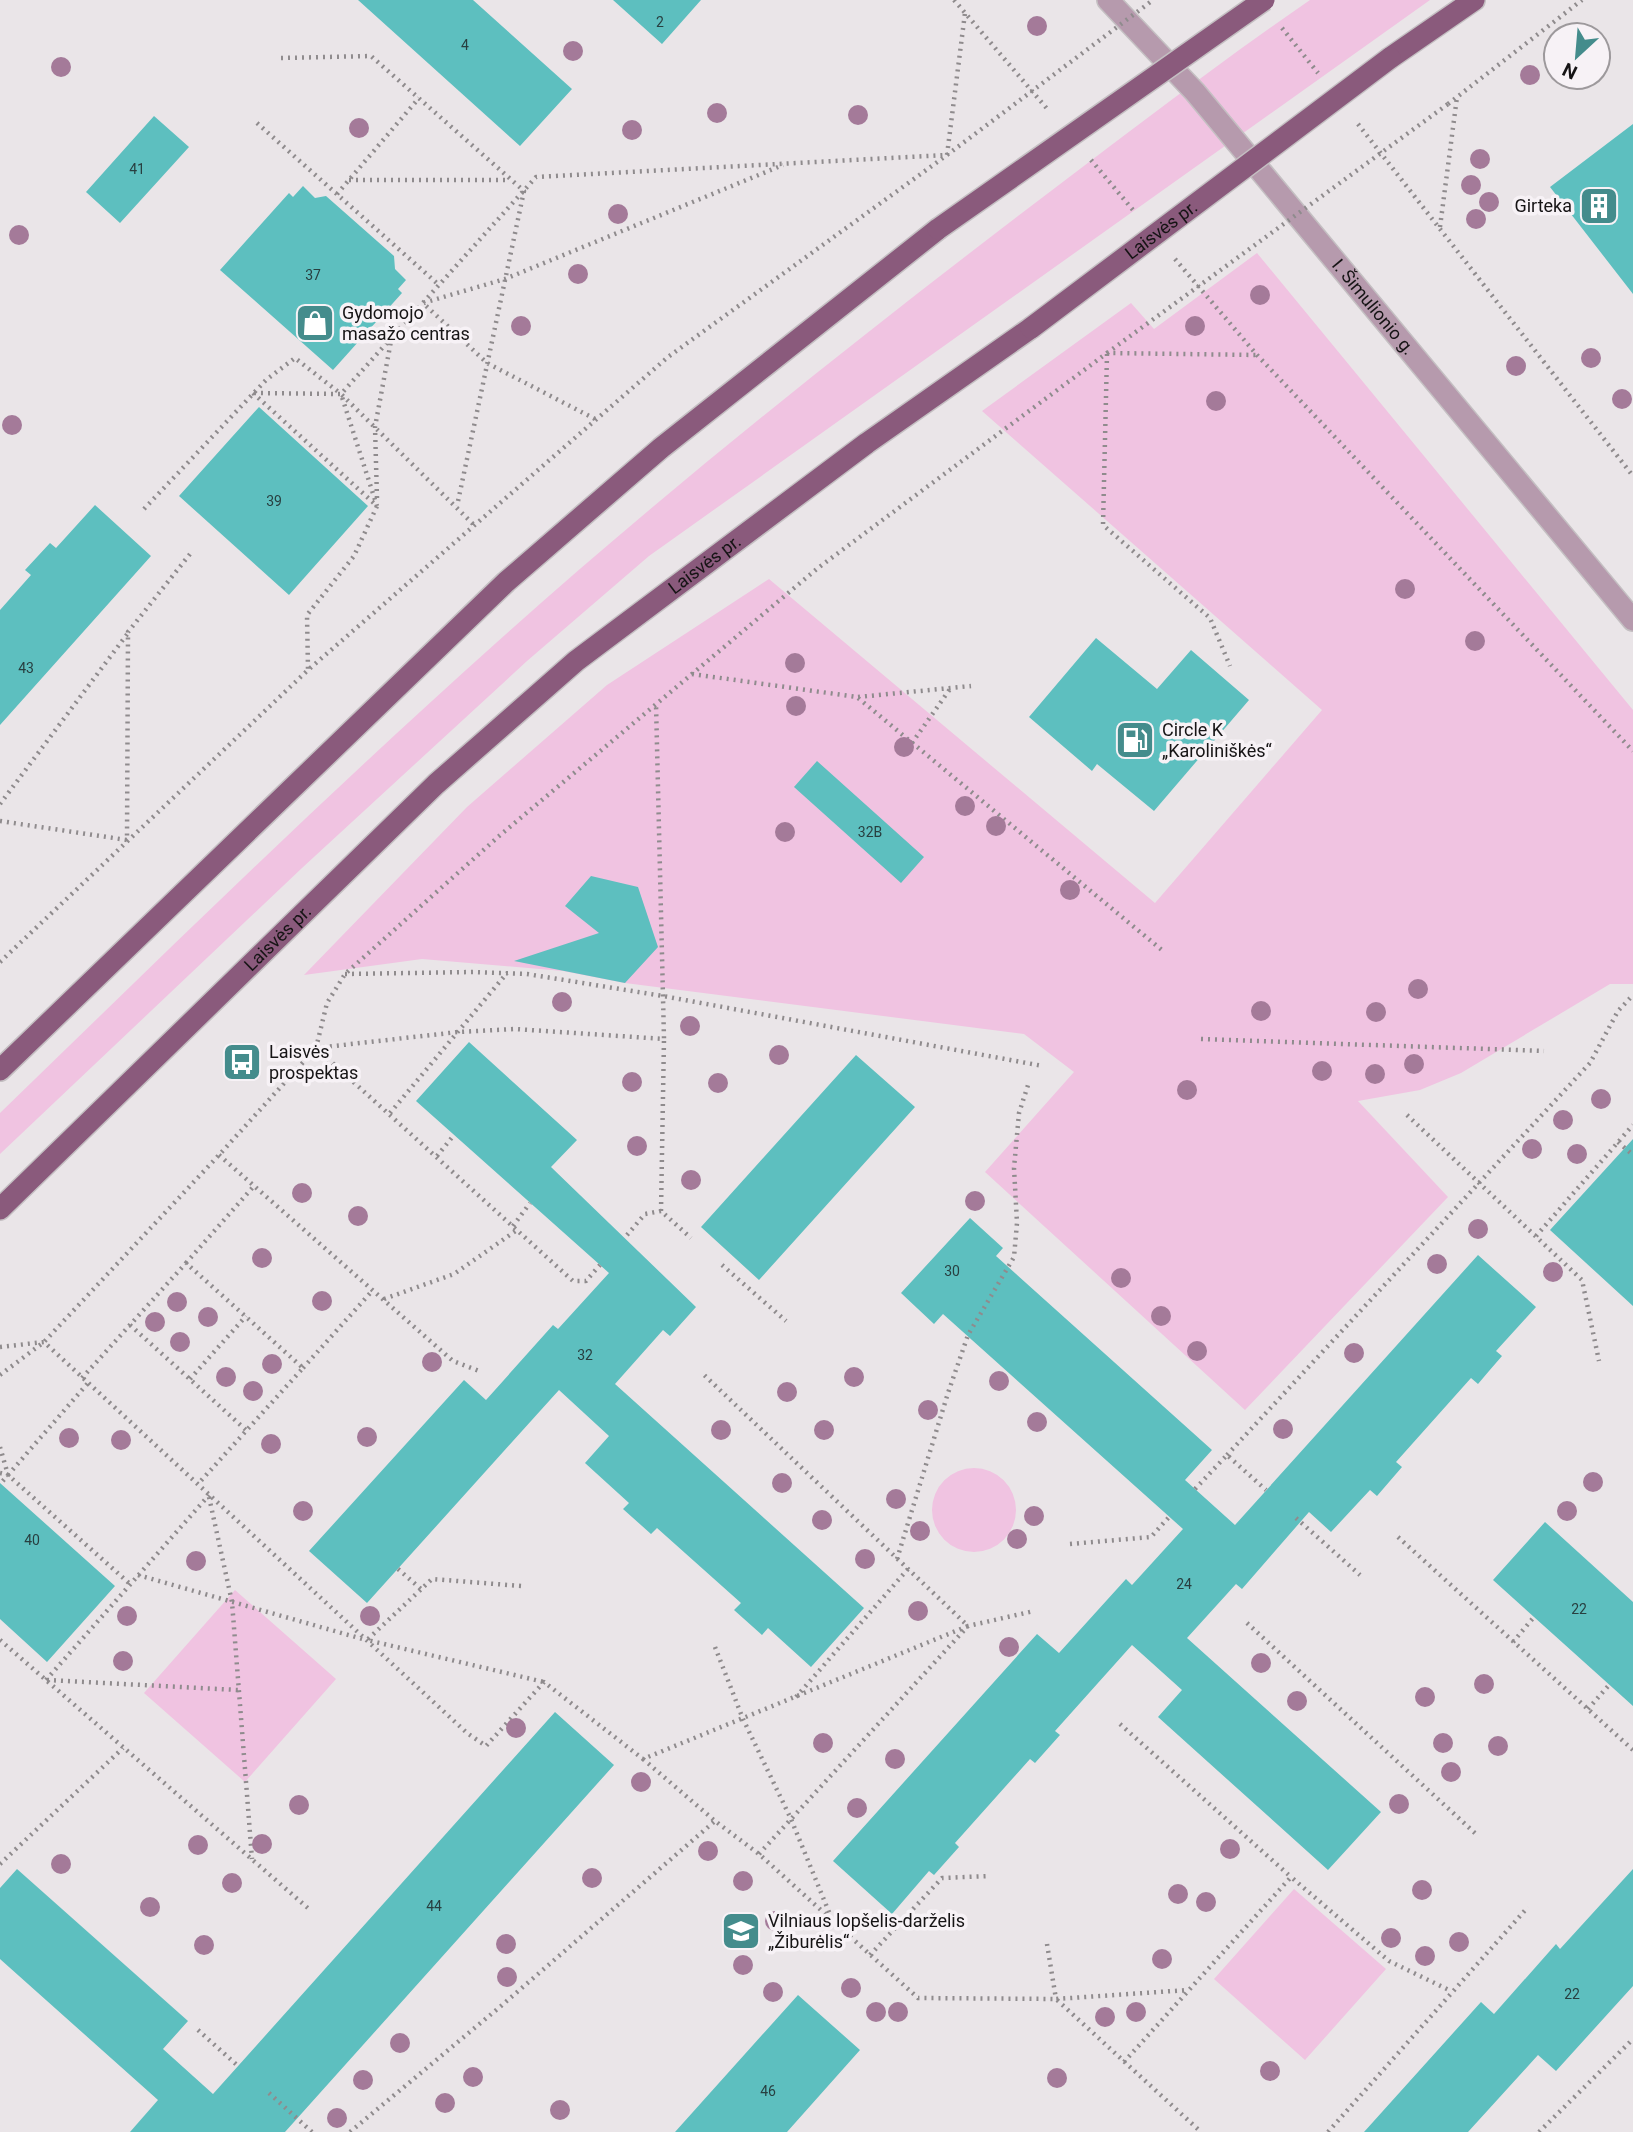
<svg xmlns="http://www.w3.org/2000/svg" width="1633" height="2132" font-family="Roboto,sans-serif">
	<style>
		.green { fill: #f0c3e1 }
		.building { fill: #5dbfbf }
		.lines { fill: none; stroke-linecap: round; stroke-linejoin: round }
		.minor-casing { stroke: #c4bfc2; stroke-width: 24 }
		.major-casing { stroke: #c4bfc2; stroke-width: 24 }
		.path { stroke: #8f8b8d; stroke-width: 4.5; stroke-dasharray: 2 5; stroke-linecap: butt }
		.minor { stroke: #b69aad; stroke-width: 21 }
		.major { stroke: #8a5a7c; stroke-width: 21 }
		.major-bridge-casing { stroke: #c4bfc2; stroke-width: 24; stroke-linecap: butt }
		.path-bridge { stroke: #8f8b8d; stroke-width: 4.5; stroke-dasharray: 2 5; stroke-linecap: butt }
		.major-bridge { stroke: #8a5a7c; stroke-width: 21 }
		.tree { fill: #a47a99 }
		.labels { text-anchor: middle; stroke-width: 7; stroke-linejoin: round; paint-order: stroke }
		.number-label { font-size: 14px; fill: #283f40 }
		.poi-label { font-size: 18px; fill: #161415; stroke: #f7f2f6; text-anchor: start }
		.street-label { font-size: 18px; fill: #161415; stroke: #f7f2f6 }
	</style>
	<rect width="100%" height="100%" fill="#eae5e8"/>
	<path class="green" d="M1310,0H1430L649,556L527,661L302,868L0,1154V1113C163,955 326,795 496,643C663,493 839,353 1018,216C1115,143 1210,69 1310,0Z
		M1257,253L1633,710V984H1610L1461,1073L1420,1090L1358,1101L1448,1197L1245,1410L985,1172L1074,1072L1024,1034L625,983L563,971L422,959L304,975L467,807L607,685L769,579L1155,903L1322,710L982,411L1131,303L1154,329Z
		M932 1510a42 42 0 1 1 84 0a42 42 0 1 1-84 0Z
		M235,1590L336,1679L245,1782L144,1693Z
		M1294,1889L1386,1969L1305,2060L1214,1979Z"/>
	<path class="building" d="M358,0H473L572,89L520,146Z
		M613,0H701L662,44Z
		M154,116L189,147L120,223L86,192Z
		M1633,124V294L1550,187Z
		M303,186L315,198L326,196L394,256L395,269L406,280L398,289L402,293L333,370L220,270L289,193L293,197Z
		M259,407L368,506L289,595L179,496Z
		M95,505L151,556L0,725V610L31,575L25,570L50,543L56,548Z
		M1096,638L1157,689L1191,650L1249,700L1154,811L1097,764L1092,771L1029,717Z
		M817,761L924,857L901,883L794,787Z
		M591,876L638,887L658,947L625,983L514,961L599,933L565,906Z
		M469,1042L577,1140L551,1167L696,1307L670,1336L663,1330L615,1384L864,1608L811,1667L768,1628L762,1635L734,1610L741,1603L657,1528L651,1534L623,1509L629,1503L585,1463L609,1436L559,1390L367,1603L309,1551L464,1380L486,1400L553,1325L558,1329L609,1273L416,1101Z
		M856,1055L915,1107L759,1280L701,1227Z
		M1633,1139V1306L1550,1230Z
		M970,1218L1003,1248L996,1256L1212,1450L1185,1480L1235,1525L1478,1255L1536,1307L1496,1351L1502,1356L1489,1371L1478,1384L1471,1378L1396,1462L1402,1467L1377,1496L1370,1490L1331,1532L1309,1512L1242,1589L1236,1584L1187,1638L1381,1812L1328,1870L1158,1717L1182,1690L1132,1645L1055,1731L1060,1735L1035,1763L1030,1759L955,1843L959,1847L934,1875L929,1871L892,1914L833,1861L1037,1634L1059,1653L1126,1579L1132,1585L1183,1529L943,1314L934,1324L901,1293Z
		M0,1483L115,1586L47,1662L0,1619Z
		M1545,1522L1633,1602V1706L1493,1580Z
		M555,1712L614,1765L285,2132H130L158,2100L0,1959V1888L17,1869L188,2021L163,2049L213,2094Z
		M1633,1869V1986L1556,2071L1538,2055L1468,2132H1364L1481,2002L1494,2014L1556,1944L1560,1949Z
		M798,1995L860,2050L787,2132H675Z"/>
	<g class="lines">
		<g class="minor-casing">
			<g id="minor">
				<path id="s1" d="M1108,0L1195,92L1633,620"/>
			</g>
		</g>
		<g class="major-casing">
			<g id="major">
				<path d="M1390,58L1474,0"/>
				<path d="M0,1070L506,582L661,448L938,229"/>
				<path id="s2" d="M0,1209L436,784L576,661L867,443L1031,328"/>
			</g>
		</g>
		<path class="path" d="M954,0L1049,111
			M1282,28L1318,73
			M281,58L371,56L524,191L457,506
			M1448,104L1582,0
			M257,123L439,285
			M1358,124L1633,476
			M1091,160L1133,210
			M349,180H510
			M337,194L419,98
			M1440,227L1457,97
			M1175,259L1257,355L1633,751
			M1107,354L1103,525L1210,618L1230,666
			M253,393L377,506L354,556L307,615L308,670
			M254,393L341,394L377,506
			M595,419L487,363L423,303L505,279L783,165
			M377,498L375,427L391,341
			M144,509L266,380L295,358L341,394
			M473,524L341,394L536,177L946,155
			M692,674L857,697L1163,951
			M858,697L971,686
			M912,743L950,689
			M0,804L128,633
			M0,821L127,840L128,632L190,554
			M0,962L308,670L668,357L947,155L965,13
			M345,974L474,972L527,974L663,996L1043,1066
			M1201,1039L1544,1051
			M316,1048L458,1032L515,1029L664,1039L656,704
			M317,1049L573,1281H586L600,1265
			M390,1113L507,973
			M1407,1115L1582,1280L1599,1361
			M1618,1142L1633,1155
			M219,1155L453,1361L479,1371
			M437,1156L454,1135
			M661,1211L664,1039
			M513,1226L530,1203
			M627,1235L645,1214L661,1211L691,1238
			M1536,1236L1633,1125
			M186,1263L254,1186
			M722,1265L786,1321
			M384,1299L454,1274L517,1230
			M130,1325L246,1430
			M0,1347L44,1342L467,1733L486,1746L544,1682L643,1759L968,1626L701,1372
			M303,1368L373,1290
			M0,1375L44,1342L219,1155L316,1048L327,1003L345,974L498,837L818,568L1107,353L1257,355
			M82,1378L186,1263L303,1368L198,1484
			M190,1379L246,1316
			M0,1447L8,1475L0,1484
			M1227,1455L1590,1063L1618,1011L1633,995
			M0,1473L8,1475L130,1584
			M8,1475L88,1383
			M1195,1489L1227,1455L1266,1490
			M209,1497L232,1602L252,1859
			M1296,1518L1360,1575
			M1398,1537L1633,1750
			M1070,1544L1151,1537L1169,1517
			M897,1559L948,1393L968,1335L1014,1257L1017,1223L1014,1168L1019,1113L1029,1082
			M398,1569L421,1589
			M138,1575L366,1640
			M521,1586L432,1579L367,1640L544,1682
			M1247,1623L1477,1835
			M0,1640L309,1909
			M1513,1642L1534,1617
			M715,1647L743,1719L791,1819L831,1917
			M46,1680L209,1495
			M47,1680L238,1690
			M796,1697L908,1569
			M1588,1709L1609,1685
			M1120,1724L1291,1877
			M643,1759L715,1821L759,1854L918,1998L1056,1999L1201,2132
			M759,1854L968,1626L1034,1611
			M0,1864L123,1748
			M1047,1944L1056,1999L1188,1990
			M870,1955L942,1878L989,1876
			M198,2030L238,2066
			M1124,2062L1291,1877L1389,1961L1451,1991
			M269,2093L312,2132
			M350,2132L501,2006L715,1821
			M1328,2132L1528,1907
			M1539,2132L1633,2039"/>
		<use href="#minor" class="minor"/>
		<use href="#major" class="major"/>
		<g class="major-bridge-casing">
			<g id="major-bridge">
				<path d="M938,229L1264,0"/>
				<path id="s3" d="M1031,328L1390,58"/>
			</g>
		</g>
		<path class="path-bridge" d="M947,155L1153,0
			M1107,353L1448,104"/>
		<use href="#major-bridge" class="major-bridge"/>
	</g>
	<g class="tree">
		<circle cx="1037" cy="26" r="10"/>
		<circle cx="573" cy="51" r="10"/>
		<circle cx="61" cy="67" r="10"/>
		<circle cx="1530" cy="75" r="10"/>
		<circle cx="717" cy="113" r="10"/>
		<circle cx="858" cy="115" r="10"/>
		<circle cx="359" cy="128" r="10"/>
		<circle cx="632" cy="130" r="10"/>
		<circle cx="1480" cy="159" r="10"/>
		<circle cx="1471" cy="185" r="10"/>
		<circle cx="1489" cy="202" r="10"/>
		<circle cx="618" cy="214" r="10"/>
		<circle cx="1476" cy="219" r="10"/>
		<circle cx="19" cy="235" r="10"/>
		<circle cx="578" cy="274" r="10"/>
		<circle cx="1260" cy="295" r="10"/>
		<circle cx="521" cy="326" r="10"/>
		<circle cx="1195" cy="326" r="10"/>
		<circle cx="1591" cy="358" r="10"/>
		<circle cx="1516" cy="366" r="10"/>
		<circle cx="1622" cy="399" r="10"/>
		<circle cx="1216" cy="401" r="10"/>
		<circle cx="12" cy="425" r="10"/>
		<circle cx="1405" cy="589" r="10"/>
		<circle cx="1475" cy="641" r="10"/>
		<circle cx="795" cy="663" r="10"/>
		<circle cx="796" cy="706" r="10"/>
		<circle cx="904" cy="747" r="10"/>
		<circle cx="965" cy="806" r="10"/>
		<circle cx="996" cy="826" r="10"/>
		<circle cx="785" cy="832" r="10"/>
		<circle cx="1070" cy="890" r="10"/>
		<circle cx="1418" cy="989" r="10"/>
		<circle cx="562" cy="1002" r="10"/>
		<circle cx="1261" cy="1011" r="10"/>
		<circle cx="1376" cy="1012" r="10"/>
		<circle cx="690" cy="1026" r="10"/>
		<circle cx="779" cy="1055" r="10"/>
		<circle cx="1414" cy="1064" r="10"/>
		<circle cx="1322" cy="1071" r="10"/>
		<circle cx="1375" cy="1074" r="10"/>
		<circle cx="632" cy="1082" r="10"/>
		<circle cx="718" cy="1083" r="10"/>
		<circle cx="1187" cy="1090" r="10"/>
		<circle cx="1601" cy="1099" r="10"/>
		<circle cx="1563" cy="1120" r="10"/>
		<circle cx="637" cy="1146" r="10"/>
		<circle cx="1532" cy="1149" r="10"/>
		<circle cx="1577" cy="1154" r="10"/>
		<circle cx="691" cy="1180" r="10"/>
		<circle cx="302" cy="1193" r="10"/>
		<circle cx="975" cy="1201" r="10"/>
		<circle cx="358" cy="1216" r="10"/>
		<circle cx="1478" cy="1229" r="10"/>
		<circle cx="262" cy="1258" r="10"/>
		<circle cx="1437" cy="1264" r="10"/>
		<circle cx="1553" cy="1272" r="10"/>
		<circle cx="1121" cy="1278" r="10"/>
		<circle cx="322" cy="1301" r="10"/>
		<circle cx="177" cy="1302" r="10"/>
		<circle cx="1161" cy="1316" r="10"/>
		<circle cx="208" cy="1317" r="10"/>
		<circle cx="155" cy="1322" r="10"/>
		<circle cx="180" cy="1342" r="10"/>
		<circle cx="1197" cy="1351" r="10"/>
		<circle cx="1354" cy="1353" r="10"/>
		<circle cx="432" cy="1362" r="10"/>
		<circle cx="272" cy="1364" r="10"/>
		<circle cx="226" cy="1377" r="10"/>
		<circle cx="854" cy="1377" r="10"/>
		<circle cx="999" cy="1381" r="10"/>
		<circle cx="253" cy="1391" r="10"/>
		<circle cx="787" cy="1392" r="10"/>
		<circle cx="928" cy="1410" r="10"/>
		<circle cx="1037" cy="1422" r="10"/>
		<circle cx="1283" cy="1429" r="10"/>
		<circle cx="721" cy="1430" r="10"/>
		<circle cx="824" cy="1430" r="10"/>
		<circle cx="367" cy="1437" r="10"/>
		<circle cx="69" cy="1438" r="10"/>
		<circle cx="121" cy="1440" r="10"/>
		<circle cx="271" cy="1444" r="10"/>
		<circle cx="1593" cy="1482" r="10"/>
		<circle cx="782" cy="1483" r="10"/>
		<circle cx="896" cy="1499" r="10"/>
		<circle cx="303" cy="1511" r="10"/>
		<circle cx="1567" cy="1511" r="10"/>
		<circle cx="1034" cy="1516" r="10"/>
		<circle cx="822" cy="1520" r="10"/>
		<circle cx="920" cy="1531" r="10"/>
		<circle cx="1017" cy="1539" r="10"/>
		<circle cx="865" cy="1559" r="10"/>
		<circle cx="196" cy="1561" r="10"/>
		<circle cx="918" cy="1611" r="10"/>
		<circle cx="127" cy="1616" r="10"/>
		<circle cx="370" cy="1616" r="10"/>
		<circle cx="1009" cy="1647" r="10"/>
		<circle cx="123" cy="1661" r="10"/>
		<circle cx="1261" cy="1663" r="10"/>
		<circle cx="1484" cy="1684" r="10"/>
		<circle cx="1425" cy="1697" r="10"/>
		<circle cx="1297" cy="1701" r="10"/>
		<circle cx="516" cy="1728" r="10"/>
		<circle cx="823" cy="1743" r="10"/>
		<circle cx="1443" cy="1743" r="10"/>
		<circle cx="1498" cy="1746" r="10"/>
		<circle cx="895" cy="1759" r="10"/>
		<circle cx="1451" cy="1772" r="10"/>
		<circle cx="641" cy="1782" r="10"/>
		<circle cx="1399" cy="1804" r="10"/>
		<circle cx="299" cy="1805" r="10"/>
		<circle cx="857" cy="1808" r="10"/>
		<circle cx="262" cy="1844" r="10"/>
		<circle cx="198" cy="1845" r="10"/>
		<circle cx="1230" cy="1849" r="10"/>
		<circle cx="708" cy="1851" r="10"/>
		<circle cx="61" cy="1864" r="10"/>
		<circle cx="592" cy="1878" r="10"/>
		<circle cx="743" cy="1881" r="10"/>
		<circle cx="232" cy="1883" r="10"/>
		<circle cx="1422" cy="1890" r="10"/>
		<circle cx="1178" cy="1894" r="10"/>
		<circle cx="1206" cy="1902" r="10"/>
		<circle cx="150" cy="1907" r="10"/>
		<circle cx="775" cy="1921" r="10"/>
		<circle cx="1391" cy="1938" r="10"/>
		<circle cx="1459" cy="1942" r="10"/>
		<circle cx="506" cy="1944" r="10"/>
		<circle cx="204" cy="1945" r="10"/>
		<circle cx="1425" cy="1956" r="10"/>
		<circle cx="1162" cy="1959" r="10"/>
		<circle cx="743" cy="1965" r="10"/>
		<circle cx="507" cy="1977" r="10"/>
		<circle cx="851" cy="1988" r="10"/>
		<circle cx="773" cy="1992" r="10"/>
		<circle cx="876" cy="2012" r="10"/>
		<circle cx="898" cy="2012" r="10"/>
		<circle cx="1136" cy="2012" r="10"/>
		<circle cx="1105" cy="2017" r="10"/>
		<circle cx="400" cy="2043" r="10"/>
		<circle cx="1270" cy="2071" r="10"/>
		<circle cx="473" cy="2077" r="10"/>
		<circle cx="1057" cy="2078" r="10"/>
		<circle cx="363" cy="2080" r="10"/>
		<circle cx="445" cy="2103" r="10"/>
		<circle cx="560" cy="2110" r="10"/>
		<circle cx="337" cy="2118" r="10"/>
	</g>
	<defs>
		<g id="building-square" transform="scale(2.0125)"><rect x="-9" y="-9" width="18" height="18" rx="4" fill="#448c8c" stroke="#f7f2f6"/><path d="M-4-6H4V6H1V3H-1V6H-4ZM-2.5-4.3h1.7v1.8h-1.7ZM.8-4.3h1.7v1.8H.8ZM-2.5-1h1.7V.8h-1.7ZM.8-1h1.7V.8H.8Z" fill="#fff"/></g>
		<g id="shop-square" transform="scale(2.0125)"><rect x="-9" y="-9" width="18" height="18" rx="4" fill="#448c8c" stroke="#f7f2f6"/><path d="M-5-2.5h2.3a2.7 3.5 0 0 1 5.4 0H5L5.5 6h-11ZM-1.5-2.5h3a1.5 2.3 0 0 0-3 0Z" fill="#fff"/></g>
		<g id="fuel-square" transform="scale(2.0125)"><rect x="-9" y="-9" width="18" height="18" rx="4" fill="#448c8c" stroke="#f7f2f6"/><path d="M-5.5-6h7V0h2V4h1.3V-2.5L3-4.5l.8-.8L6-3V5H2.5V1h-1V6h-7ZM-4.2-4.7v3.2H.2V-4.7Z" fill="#fff"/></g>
		<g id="bus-square" transform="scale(2.0125)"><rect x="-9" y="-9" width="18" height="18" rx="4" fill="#448c8c" stroke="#f7f2f6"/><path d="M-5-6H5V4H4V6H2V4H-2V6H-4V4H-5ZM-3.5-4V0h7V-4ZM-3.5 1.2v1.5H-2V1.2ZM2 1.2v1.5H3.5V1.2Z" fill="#fff"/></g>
		<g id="school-square" transform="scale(2.0125)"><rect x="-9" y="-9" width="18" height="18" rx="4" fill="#448c8c" stroke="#f7f2f6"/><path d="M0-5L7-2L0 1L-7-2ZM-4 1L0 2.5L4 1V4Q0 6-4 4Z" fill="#fff"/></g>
	</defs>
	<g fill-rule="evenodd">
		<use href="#building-square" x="1599" y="206"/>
		<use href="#shop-square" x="315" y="323"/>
		<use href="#fuel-square" x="1135" y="740"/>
		<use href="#bus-square" x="242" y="1062"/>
		<use href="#school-square" x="741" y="1931"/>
	</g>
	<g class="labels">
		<g class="number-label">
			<text x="660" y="27">2</text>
			<text x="465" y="50">4</text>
			<text x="137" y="174">41</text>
			<text x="313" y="280">37</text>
			<text x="274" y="506">39</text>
			<text x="26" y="673">43</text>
			<text x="870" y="837">32B</text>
			<text x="952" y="1276">30</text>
			<text x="585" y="1360">32</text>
			<text x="32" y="1545">40</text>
			<text x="1184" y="1589">24</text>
			<text x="1579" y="1614">22</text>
			<text x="434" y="1911">44</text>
			<text x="1572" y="1999">22</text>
			<text x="768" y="2096">46</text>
		</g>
		<g class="poi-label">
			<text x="1572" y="212" text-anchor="end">Girteka</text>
			<text x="342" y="319">Gydomojo<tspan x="342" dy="21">masažo centras</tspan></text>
			<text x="1162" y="736">Circle K<tspan x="1162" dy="21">„Karoliniškės“</tspan></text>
			<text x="269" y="1058">Laisvės<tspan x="269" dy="21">prospektas</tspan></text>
			<text x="768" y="1927">Vilniaus lopšelis-darželis<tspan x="768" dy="21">„Žiburėlis“</tspan></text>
		</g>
		<g class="street-label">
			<text dy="6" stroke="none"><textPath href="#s3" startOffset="163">Laisvės pr.</textPath></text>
			<text dy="6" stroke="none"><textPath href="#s1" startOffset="406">I. Šimulionio g.</textPath></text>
			<text dy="6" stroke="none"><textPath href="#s2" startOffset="956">Laisvės pr.</textPath></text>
			<text dy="6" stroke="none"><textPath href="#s2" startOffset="388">Laisvės pr.</textPath></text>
		</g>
	</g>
	<g transform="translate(1577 56) rotate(206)"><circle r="33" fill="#f7f2f6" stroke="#9d999c" stroke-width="2"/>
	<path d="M0-5L12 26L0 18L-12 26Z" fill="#448c8c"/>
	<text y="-10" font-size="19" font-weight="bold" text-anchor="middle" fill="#161415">N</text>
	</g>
</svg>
